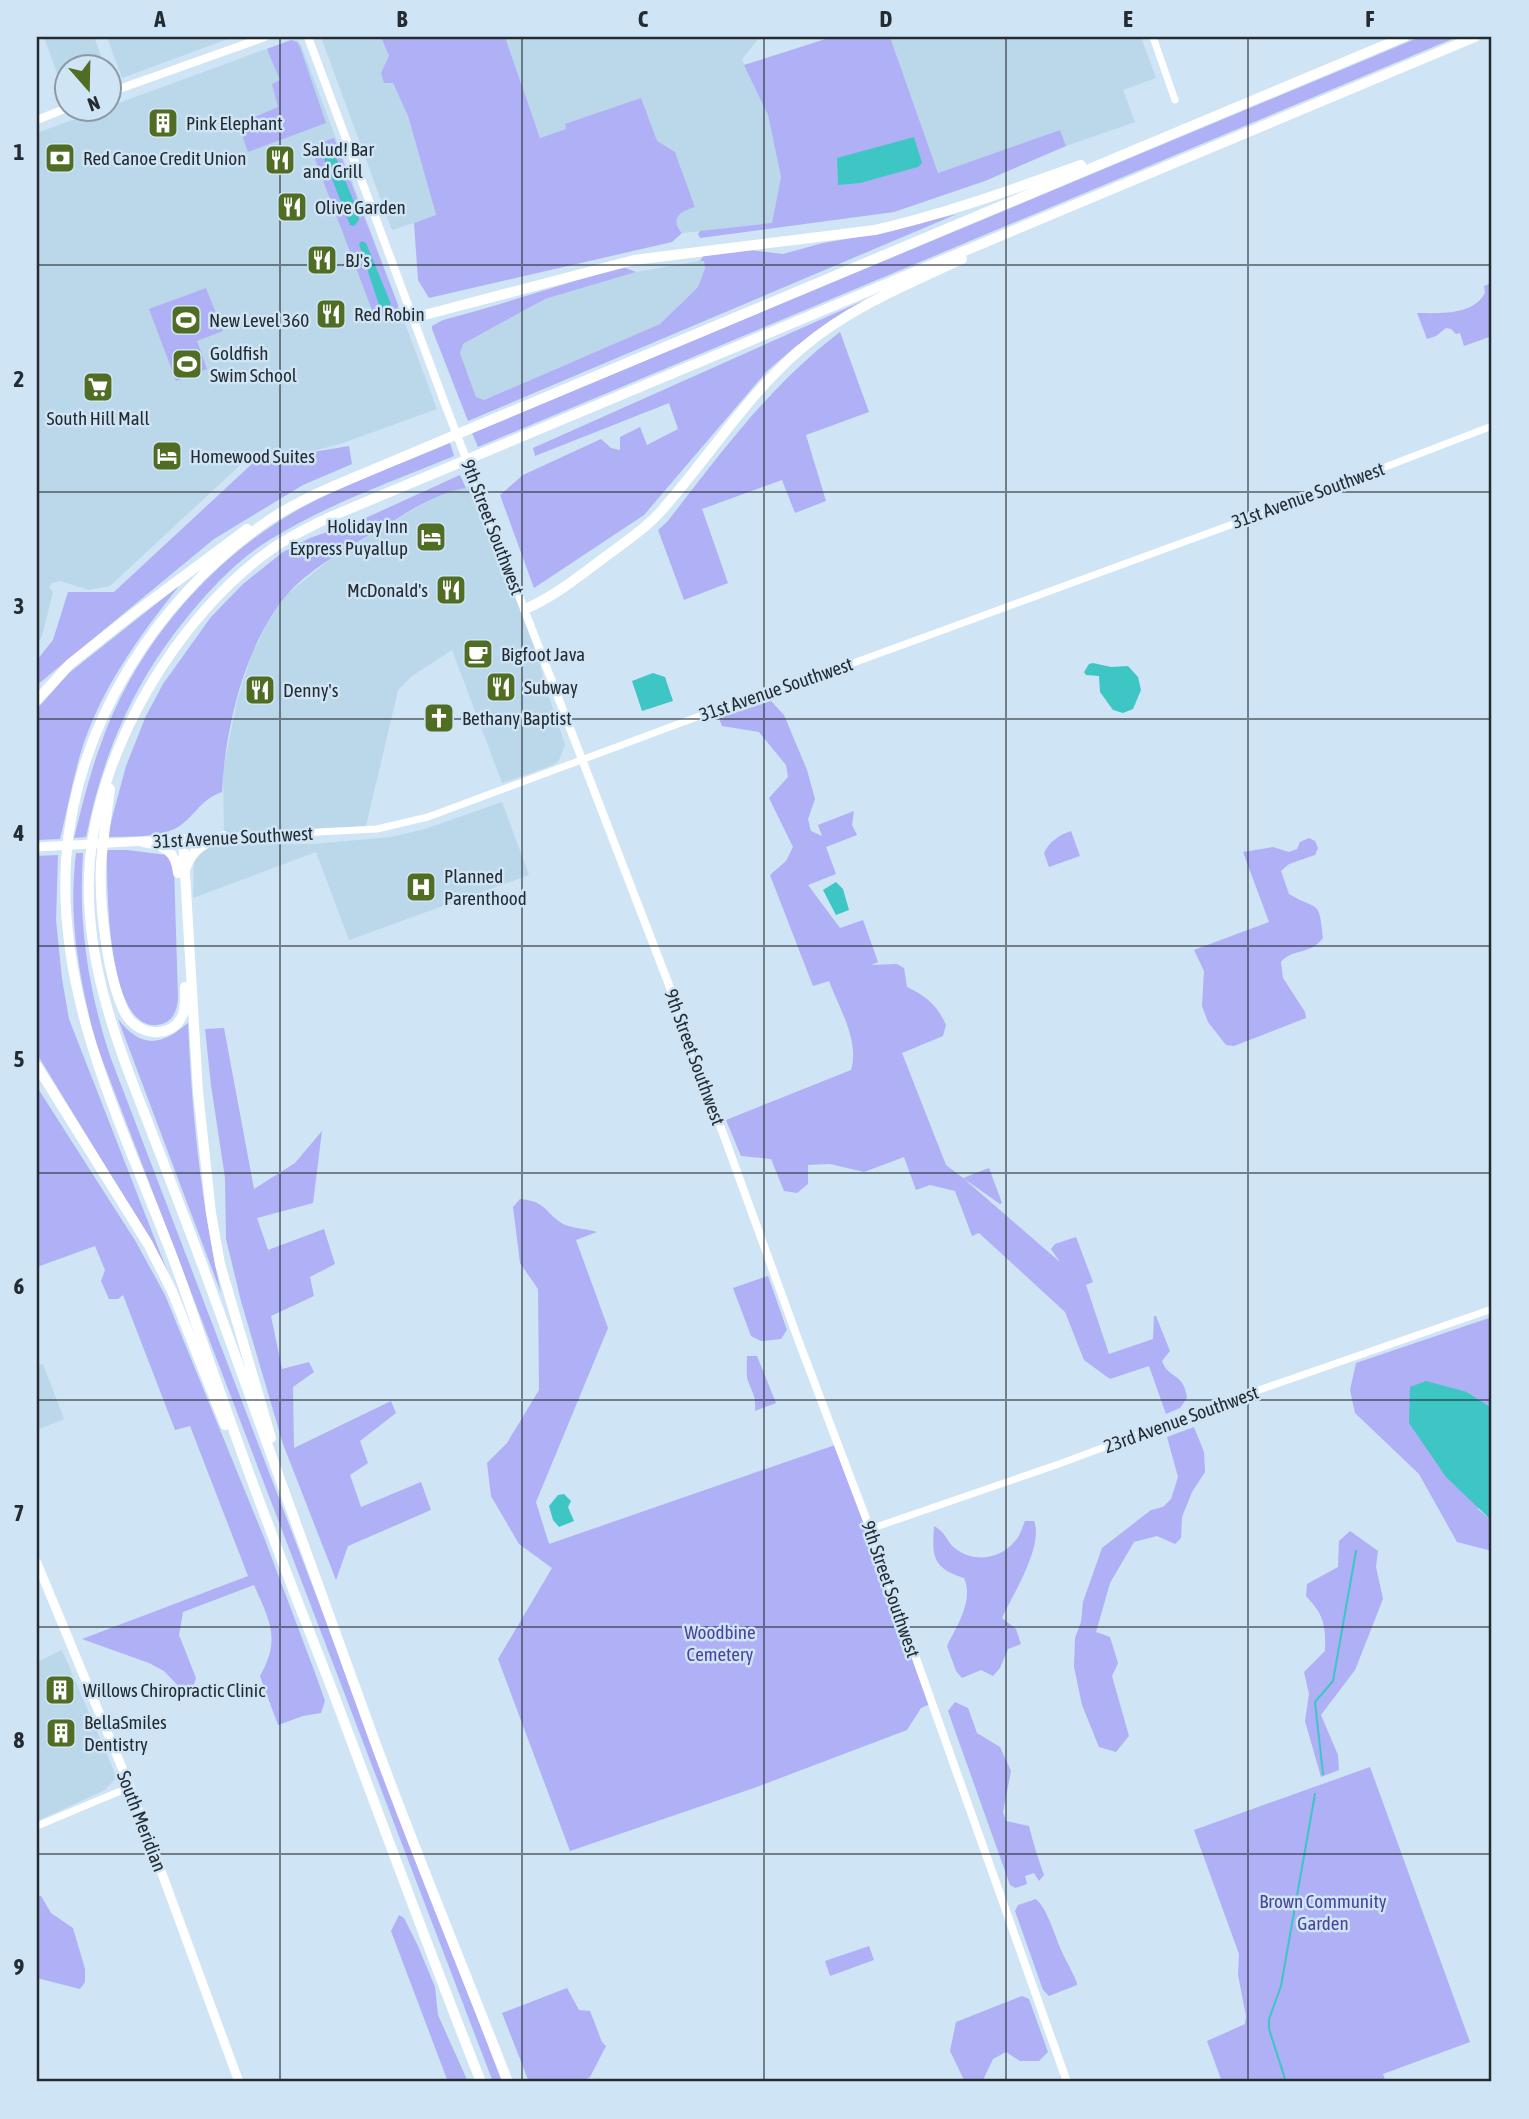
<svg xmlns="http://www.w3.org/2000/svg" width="1529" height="2119" font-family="'Asap Condensed',sans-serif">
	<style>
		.built { fill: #bbd7ea }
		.green { fill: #afb0f5 }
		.water { fill: #3ec6c5 }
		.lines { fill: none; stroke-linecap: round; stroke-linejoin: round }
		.stream { stroke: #3ec6c5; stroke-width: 2 }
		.tertiary { stroke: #fff; stroke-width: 7 }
		.secondary { stroke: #fff; stroke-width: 8 }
		.primary { stroke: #fff; stroke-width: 9 }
		.motorway { stroke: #fff; stroke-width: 10 }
		.grid { fill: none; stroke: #242c32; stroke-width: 2; stroke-opacity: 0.55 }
		.labels { text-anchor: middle; stroke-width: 5; stroke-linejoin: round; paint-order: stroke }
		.poi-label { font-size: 19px; fill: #242c32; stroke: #cfe4f4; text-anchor: start }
		.street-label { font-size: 19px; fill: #242c32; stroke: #cfe4f4 }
		.park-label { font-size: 19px; fill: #4c439e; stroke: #cfe4f4 }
		.neatline { fill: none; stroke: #242c32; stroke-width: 2.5 }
		.grid-label { font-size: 23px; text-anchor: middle; font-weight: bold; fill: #242c32 }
	</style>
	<rect width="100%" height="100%" fill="#cfe4f4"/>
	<path class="built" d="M44,37H94L105,66H66V98Z
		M116,37H233L122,78L108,40Z
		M321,37H381L389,56L393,83L408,116L436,216L392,230Z
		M505,37H760L742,59L768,115L781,177L772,224L682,233L676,223V217L680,212L695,206L675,152L565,125L566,129L540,138Z
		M890,37H1141L1156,78L1123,90L1135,122L1066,146L1060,130L938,173Z
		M291,40L298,41L301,45L437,409L340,444L301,454L272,457L259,453L251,455L110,586L89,590L60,581L52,583L49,587L53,592L42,636L37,644V133Z
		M704,260L705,268L698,287L660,324L484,400L476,397L460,353L462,345L545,299L636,272Z
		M476,483L531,625L544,682L565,745L559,760L553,765L502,783L452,650L412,676L398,690L365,830L224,836L223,771L237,701L252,654L267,624L286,595L333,557L443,492L466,488Z
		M502,802L529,875L349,940L316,852L193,898L194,861L203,850L213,845L314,844L391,837L425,829Z
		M43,1364L64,1419L37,1430V1366Z
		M62,1650L114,1771L115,1779L105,1790L37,1821V1662Z"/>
	<path class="green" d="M381,37H505L540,138L566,129L565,124L641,98L657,141L675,152L695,207C681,211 669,218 682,233L672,242L429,298L418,280L414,223L436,215L408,116L393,83H384L381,73L389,56Z
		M832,37H890L938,173L1060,130L1066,146L985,181L894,212L700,238L698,234L700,231L772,223L781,177L768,115L744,65Z
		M1420,37H1457L478,447L472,433Z
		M291,40L297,42L300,47L326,123L248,152L238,124L278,107L272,84L280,80L267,49Z
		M334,138L398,305V308L375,318L310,146Z
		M957,214L468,421L432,329V326L443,320C504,304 562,284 623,267L636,272L545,299L463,344L460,353L476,397L484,400L660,324L698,287L705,268L704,261H700L704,255L750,250L783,254L823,243L876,234Z
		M1492,283V336L1464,346L1460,333L1456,334L1451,329L1446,328L1436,336L1427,339L1417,313C1439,313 1473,316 1485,293L1484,286Z
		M206,288L223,331L197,341L207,369L176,381L149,309Z
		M867,299L795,347L767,371L644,515L534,588L500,495L523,475L601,439L611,448L620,450V437L640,427L647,445L678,429L669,403L535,456L533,448Z
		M840,332L869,412L806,435L826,501L795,513L782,480L702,509L728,583L684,600L658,530L667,522C721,453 769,386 840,332Z
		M450,443L454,456C393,481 328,504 271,539C244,555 220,579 200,602C138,673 105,745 86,837L74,838C82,806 90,772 102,741C136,647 207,563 294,512C342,484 398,465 450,443Z
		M349,446L352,464L303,485L214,539L37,685V660L53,640L68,592H114L254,462Z
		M460,475L466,488C432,494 409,512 380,529C350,546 306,571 285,597C244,648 225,728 222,792C197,800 192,824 169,831C150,838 127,836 107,837L126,766L146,716L163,684L211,617L243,584L283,552L310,538L359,521Z
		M180,585C139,636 99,691 80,755C72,783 67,811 60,839L37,840V709L69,673Z
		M771,701L784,715L807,770L815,799L808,819L811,831L822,836L818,825L854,811L852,825L857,835L826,847L836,874L808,885L840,928L863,920L878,962L871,965L897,964L904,968L907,987C926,996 937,1005 946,1025L943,1036L902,1053L946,1165L963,1178L989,1168L1002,1203L1000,1204L963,1178L1060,1262L1051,1249L1055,1244L1076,1237L1093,1282L1086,1285L1109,1354L1153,1339L1154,1316H1156L1170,1351L1162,1361C1169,1380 1184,1372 1187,1398L1180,1408L1166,1414L1149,1366L1110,1379L1084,1360L1065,1312L979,1233L972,1236L955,1191L930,1185L916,1190L904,1157L864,1172L830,1164L808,1165V1184L797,1193L784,1191L771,1159L741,1156L726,1120L851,1070C860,1041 839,1008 829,981L813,986L770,875L786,861L793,847L769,798L788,777L786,765L759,732L722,726L719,718Z
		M1071,831L1080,856L1049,867L1044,853C1049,842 1059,835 1071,831Z
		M1309,838L1315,841L1318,848L1315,855L1289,864L1281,871L1289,894C1319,912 1319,898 1323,938C1309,956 1292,948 1281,962L1283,978L1305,1012L1306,1018L1234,1046L1226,1045L1208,1022L1202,1006L1204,971L1194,950L1269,922L1243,852L1273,847L1289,852L1297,849L1300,842Z
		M107,850H127L167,855L174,868L178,998C177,1010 174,1020 162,1024C106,1040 107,882 107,850Z
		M76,853H83C78,923 88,989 110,1056L502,2082H493L95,1041C79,974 68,922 76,853Z
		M58,855L56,920L62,979L69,1019L170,1278L146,1233L37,1054V856Z
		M118,1019C141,1049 161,1046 188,1023C192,1118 201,1200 221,1293Z
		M224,1028L254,1189L295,1163L322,1131L313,1203L257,1218L268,1250L324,1229L335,1264L310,1277L314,1296L271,1316L282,1369L309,1362L314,1372L293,1387L294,1448L391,1401L396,1413L360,1441L368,1463L350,1475L361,1507L421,1482L431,1510L348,1546L336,1580L283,1444L241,1301L226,1239L225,1178L211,1085L205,1029Z
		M37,1087L136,1242L165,1295L265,1540L314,1670L325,1701L321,1713L303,1716L278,1725L260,1676C281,1639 270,1622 254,1585L183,1612L179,1635L196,1678L191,1693L186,1694L164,1671L149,1663L82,1639L248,1576L190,1426L175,1430L123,1295L118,1299H109L101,1281L105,1270L95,1246L37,1267Z
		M520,1199C546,1201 544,1212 563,1224C570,1228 588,1229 597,1232L576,1240L608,1328L536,1502L549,1544L838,1444L932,1703L921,1708L907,1730L754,1788L570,1851L498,1659L552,1568L519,1544L491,1496L487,1463L507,1443L539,1390L538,1289L520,1263L513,1207Z
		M768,1276L787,1330L781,1339L761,1341L751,1336L733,1288Z
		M1492,1317V1408L1467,1392L1478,1509L1492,1521V1551L1457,1542L1419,1474L1355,1413L1350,1390L1356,1363Z
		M747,1356H757L776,1403L755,1411C756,1395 753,1395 748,1381C746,1375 747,1363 747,1356Z
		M1194,1427L1204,1452L1205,1472L1192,1492L1182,1517L1181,1538L1175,1544L1157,1536L1134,1542L1110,1583L1096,1632L1110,1637L1118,1663L1112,1676L1129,1736L1116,1752L1099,1747L1082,1705L1074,1667L1075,1638L1081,1622L1083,1602L1102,1548L1151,1510L1163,1507L1171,1499L1178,1477L1167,1437Z
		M1025,1521H1034C1044,1546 1013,1594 1002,1618L1016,1629L1021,1644L1008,1649L1000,1668L993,1676L981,1670L962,1678L956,1671L947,1646C957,1626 974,1600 964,1578C932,1568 932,1556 934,1526C948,1534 946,1542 956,1549C974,1563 1001,1559 1015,1541C1020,1536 1022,1528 1025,1521Z
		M1350,1531L1378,1551L1376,1567L1383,1599L1355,1670L1321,1715L1338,1755L1339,1770L1321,1777L1305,1721L1309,1694L1304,1672L1325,1651C1326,1625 1324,1615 1306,1596L1307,1584L1338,1567L1339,1541Z
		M955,1702L968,1708L977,1733L1000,1747L1011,1771L1003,1812L1006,1821L1029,1826C1033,1842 1038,1859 1044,1875L1039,1881L1034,1873L1025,1876L1027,1884L1015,1888L1010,1885L948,1711Z
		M1370,1767L1470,2042L1383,2074L1386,2082H1222L1207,2041L1245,2024L1246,2016L1238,1975L1239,1954L1194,1830Z
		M37,1896H41L51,1913L73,1928L85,1969V1982L80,1989L37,1978Z
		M1036,1899C1046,1908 1051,1925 1056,1937C1061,1953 1071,1968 1077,1983V1985L1049,1996L1043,1990L1015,1911L1018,1905Z
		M399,1915L404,1918L418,1946L435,1987L438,2015L468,2082H448L391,1931Z
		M869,1946L874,1960L830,1976L825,1961Z
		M567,1988L579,2010L590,2011L602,2042L606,2046L590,2077L581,2082H529L502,2013Z
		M1022,1996L1029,1999L1048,2052L1039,2061H1020L1006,2052L993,2059L982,2082H965L950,2051L956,2022Z"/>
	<path class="water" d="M914,137L922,163L918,167L860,183L838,185L837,158Z
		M331,145L358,212L359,220L354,226L350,225L321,151L322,148Z
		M362,241L366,243L391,304L389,307L380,308L359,244Z
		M1093,663L1111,667L1128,666L1138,677L1141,690L1133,709L1123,713L1113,710L1100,692L1099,676L1086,675L1084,672L1089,664Z
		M653,673L665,677L673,701L642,711L632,681Z
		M836,882L843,889L849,910L836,915L823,890Z
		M1426,1381L1467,1392L1492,1408V1521L1446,1477L1409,1423L1410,1387Z
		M564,1494L571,1501L568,1507L574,1521L559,1527L553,1520L549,1506L558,1495Z"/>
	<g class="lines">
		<path class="stream" d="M1323,1774L1315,1702L1333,1681L1356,1551
			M1286,2082L1269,2029V2019L1281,1986L1315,1794"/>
		<path class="tertiary" d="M1153,37L1175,100
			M183,839L377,829L428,817L705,714L815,677L1315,494L1492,426
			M870,1529L1059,1464L1239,1397L1492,1309
			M37,1826L130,1787"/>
		<path class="secondary" d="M308,37L445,404L669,985L799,1342L870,1529L1067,2082
			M108,93L265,37
			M37,120L67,108"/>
		<path class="primary" d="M37,847L183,839
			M37,1563L130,1787L239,2082"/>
		<path class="motorway" d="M413,318L634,260L875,230C946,214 1013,189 1081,165
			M525,609C556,596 583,573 609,554C628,540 647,527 662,510C709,457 747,395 801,349C849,308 906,285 962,259
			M37,700L70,664L133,614L247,529
			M110,789C107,814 103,839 101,864C99,904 107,975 124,1011C135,1035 172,1042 183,1014C186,1005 185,996 185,987
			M183,839L198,1092L211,1213L220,1264L271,1438
			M143,842C164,845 176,851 178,873
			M186,867C193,848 206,842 224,836
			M37,1066L148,1244L172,1291L225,1425
			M481,2082C434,1964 390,1844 345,1724C321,1659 294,1594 270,1529C238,1446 210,1363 181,1280C132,1143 57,1011 66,861C75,724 157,598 269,520C299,500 334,486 367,472L1404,37
			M508,2082C464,1969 417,1856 375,1742C317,1586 263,1430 206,1275C187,1223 167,1172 147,1120C114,1036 82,952 90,859C100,746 178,617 269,551C288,537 310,527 330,517L1475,37"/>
	</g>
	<path class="grid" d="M280,37V2082M522,37V2082M764,37V2082M1006,37V2082M1248,37V2082M37,265H1492M37,492H1492M37,719H1492M37,946H1492M37,1173H1492M37,1400H1492M37,1627H1492M37,1854H1492"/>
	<defs>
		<g id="building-square" transform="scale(1.575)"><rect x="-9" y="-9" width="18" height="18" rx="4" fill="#506e23" stroke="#cfe4f4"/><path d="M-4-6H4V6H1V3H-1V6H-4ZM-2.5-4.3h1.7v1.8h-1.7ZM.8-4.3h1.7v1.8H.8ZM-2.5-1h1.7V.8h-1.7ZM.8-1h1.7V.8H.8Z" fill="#fff"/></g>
		<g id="bank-square" transform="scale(1.575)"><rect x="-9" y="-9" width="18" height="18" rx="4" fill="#506e23" stroke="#cfe4f4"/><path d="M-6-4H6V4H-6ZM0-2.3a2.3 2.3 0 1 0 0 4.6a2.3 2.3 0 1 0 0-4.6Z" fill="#fff"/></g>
		<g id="restaurant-square" transform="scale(1.575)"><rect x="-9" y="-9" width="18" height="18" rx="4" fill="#506e23" stroke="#cfe4f4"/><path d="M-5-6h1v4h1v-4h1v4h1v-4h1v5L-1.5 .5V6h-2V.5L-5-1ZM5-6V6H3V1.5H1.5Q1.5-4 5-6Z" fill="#fff"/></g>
		<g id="stadium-square" transform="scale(1.575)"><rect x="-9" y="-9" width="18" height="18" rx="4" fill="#506e23" stroke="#cfe4f4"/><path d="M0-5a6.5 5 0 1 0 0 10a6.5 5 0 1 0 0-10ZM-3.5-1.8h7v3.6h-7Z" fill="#fff"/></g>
		<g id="supermarket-square" transform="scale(1.575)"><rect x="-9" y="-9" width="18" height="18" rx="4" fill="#506e23" stroke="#cfe4f4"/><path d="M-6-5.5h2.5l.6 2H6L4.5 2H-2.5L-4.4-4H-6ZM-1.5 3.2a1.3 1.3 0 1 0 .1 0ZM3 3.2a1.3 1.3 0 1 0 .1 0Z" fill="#fff"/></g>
		<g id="hotel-square" transform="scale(1.575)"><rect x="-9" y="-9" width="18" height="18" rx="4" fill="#506e23" stroke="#cfe4f4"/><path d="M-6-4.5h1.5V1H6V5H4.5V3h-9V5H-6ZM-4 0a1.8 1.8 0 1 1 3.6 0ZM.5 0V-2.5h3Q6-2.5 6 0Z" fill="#fff"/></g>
		<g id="cafe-square" transform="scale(1.575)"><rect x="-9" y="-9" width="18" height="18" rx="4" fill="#506e23" stroke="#cfe4f4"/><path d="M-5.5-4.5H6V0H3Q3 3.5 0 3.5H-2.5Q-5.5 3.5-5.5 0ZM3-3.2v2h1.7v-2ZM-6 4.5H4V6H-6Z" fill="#fff"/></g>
		<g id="church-square" transform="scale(1.575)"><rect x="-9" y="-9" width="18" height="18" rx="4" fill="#506e23" stroke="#cfe4f4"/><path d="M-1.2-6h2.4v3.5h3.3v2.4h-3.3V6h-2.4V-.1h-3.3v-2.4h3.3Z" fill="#fff"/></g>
		<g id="hospital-square" transform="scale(1.575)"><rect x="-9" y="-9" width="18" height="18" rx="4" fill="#506e23" stroke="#cfe4f4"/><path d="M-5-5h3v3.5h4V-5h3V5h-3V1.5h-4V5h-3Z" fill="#fff"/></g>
	</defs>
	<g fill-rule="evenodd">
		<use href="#building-square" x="163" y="123"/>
		<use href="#bank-square" x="60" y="158"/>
		<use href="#restaurant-square" x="280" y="160"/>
		<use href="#restaurant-square" x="292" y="207"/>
		<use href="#restaurant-square" x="322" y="260"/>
		<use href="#restaurant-square" x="331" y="314"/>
		<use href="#stadium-square" x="186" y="320"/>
		<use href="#stadium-square" x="187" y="364"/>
		<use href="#supermarket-square" x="98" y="387"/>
		<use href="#hotel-square" x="167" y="456"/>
		<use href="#hotel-square" x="431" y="537"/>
		<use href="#restaurant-square" x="451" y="590"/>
		<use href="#cafe-square" x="478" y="654"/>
		<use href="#restaurant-square" x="501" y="687"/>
		<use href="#restaurant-square" x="260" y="690"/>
		<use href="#church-square" x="439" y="718"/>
		<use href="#hospital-square" x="421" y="887"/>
		<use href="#building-square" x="60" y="1690"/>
		<use href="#building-square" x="61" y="1733"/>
	</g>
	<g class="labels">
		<g class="poi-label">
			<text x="186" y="130">Pink Elephant</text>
			<text x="303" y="156">Salud! Bar<tspan x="303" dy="22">and Grill</tspan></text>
			<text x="83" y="165">Red Canoe Credit Union</text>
			<text x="315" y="214">Olive Garden</text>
			<text x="345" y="267">BJ's</text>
			<text x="354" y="321">Red Robin</text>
			<text x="209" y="327">New Level 360</text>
			<text x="210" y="360">Goldfish<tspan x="210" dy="22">Swim School</tspan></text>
			<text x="98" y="425" text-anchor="middle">South Hill Mall</text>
			<text x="190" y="463">Homewood Suites</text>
			<text x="408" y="533" text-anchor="end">Holiday Inn<tspan x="408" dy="22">Express Puyallup</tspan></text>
			<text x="428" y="597" text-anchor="end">McDonald's</text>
			<text x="501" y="661">Bigfoot Java</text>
			<text x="524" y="694">Subway</text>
			<text x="283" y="697">Denny's</text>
			<text x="462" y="725">Bethany Baptist</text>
			<text x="444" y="883">Planned<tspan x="444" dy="22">Parenthood</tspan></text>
			<text x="83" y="1697">Willows Chiropractic Clinic</text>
			<text x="84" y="1729">BellaSmiles<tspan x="84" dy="22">Dentistry</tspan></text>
		</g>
		<g class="street-label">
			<text transform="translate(1308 495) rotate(-20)" y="7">31st Avenue Southwest</text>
			<text transform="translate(493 527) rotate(69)" y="7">9th Street Southwest</text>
			<text transform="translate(776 689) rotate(-19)" y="7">31st Avenue Southwest</text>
			<text transform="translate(233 837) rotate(-3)" y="7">31st Avenue Southwest</text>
			<text transform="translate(695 1057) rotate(70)" y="7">9th Street Southwest</text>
			<text transform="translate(1181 1419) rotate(-20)" y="7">23rd Avenue Southwest</text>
			<text transform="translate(891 1589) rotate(71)" y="7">9th Street Southwest</text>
			<text transform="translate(142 1821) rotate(69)" y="7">South Meridian</text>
		</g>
		<g class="park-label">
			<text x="720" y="1639">Woodbine<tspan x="720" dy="22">Cemetery</tspan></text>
			<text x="1323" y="1908">Brown Community<tspan x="1323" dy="22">Garden</tspan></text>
		</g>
	</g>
	<rect width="1529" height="2119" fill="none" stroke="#cfe4f4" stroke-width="77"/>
	<g transform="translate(88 88) rotate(160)"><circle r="33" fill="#cfe4f4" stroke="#8b9aa6" stroke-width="2"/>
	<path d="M0-5L12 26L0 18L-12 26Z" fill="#506e23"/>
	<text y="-10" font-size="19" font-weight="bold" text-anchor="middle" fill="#242c32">N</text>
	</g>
	<rect x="38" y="38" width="1452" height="2042" class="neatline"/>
	<g class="grid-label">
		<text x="160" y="27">A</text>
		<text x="402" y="27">B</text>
		<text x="643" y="27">C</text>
		<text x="886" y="27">D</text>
		<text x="1128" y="27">E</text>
		<text x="1370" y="27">F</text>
		<text x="19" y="160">1</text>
		<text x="19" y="387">2</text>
		<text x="19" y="614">3</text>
		<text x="19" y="841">4</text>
		<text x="19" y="1067">5</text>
		<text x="19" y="1294">6</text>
		<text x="19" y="1521">7</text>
		<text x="19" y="1748">8</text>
		<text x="19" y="1975">9</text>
	</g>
</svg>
